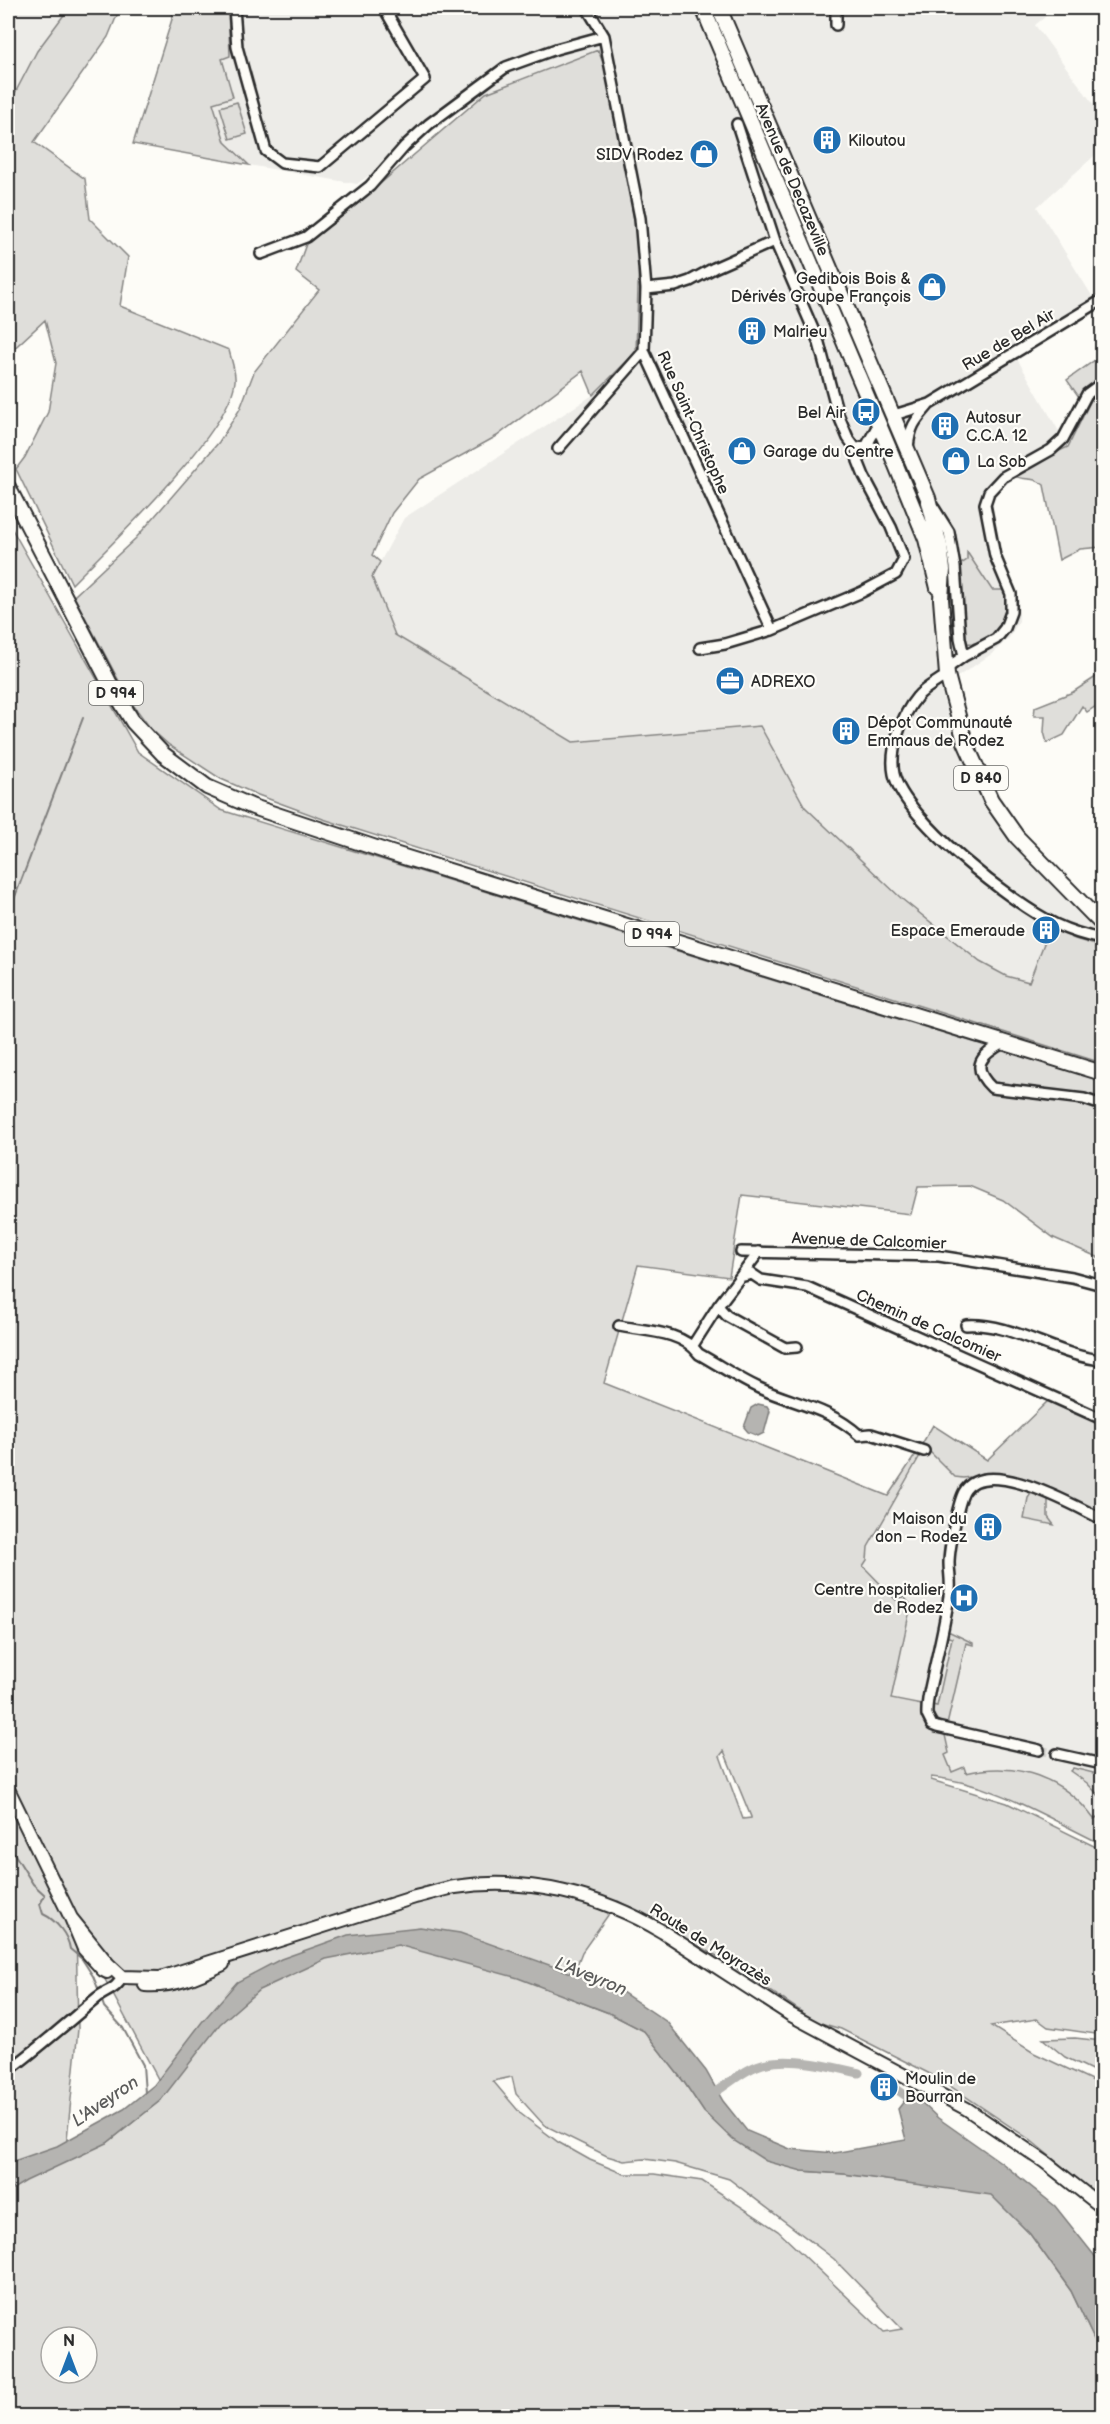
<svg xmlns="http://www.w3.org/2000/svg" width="1110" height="2424" font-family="'Balsamiq Sans',sans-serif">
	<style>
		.built { fill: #edece8 }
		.green { fill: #dfdeda; stroke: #858482; stroke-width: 1.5; fill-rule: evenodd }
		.water { fill: #b5b4b1; stroke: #7e7d7b; stroke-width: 1.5 }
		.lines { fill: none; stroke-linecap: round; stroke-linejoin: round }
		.stream { stroke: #7e7d7b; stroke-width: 2 }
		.canal { stroke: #b5b4b1; stroke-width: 9 }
		.street-tunnel { stroke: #d3d2ce; stroke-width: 9; stroke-dasharray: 9 4.5; stroke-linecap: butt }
		.street-casing { stroke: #2b2b2b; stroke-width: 14 }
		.secondary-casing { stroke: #2b2b2b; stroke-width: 16 }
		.primary-casing { stroke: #2b2b2b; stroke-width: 18 }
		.street { stroke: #fdfcf7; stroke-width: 9 }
		.secondary { stroke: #fdfcf7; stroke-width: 12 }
		.primary { stroke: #fdfcf7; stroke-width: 14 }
		.labels { text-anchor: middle; stroke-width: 4.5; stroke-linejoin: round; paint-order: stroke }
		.shield { fill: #fdfcf7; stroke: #6a6a68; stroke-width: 1.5 }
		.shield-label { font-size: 15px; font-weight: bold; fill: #2b2b2b }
		.poi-label { font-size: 16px; fill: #2b2b2b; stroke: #fdfcf7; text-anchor: start }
		.street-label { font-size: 16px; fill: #2b2b2b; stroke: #fdfcf7 }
		.water-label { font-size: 18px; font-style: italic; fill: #5b5b5a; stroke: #fdfcf7 }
	</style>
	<rect width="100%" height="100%" fill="#fdfcf7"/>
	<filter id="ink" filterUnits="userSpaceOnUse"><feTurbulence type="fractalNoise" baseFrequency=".0167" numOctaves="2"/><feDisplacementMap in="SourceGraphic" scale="12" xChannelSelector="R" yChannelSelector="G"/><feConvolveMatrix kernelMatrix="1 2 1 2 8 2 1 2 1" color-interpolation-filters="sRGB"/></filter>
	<g filter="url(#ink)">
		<path class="built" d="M8,8H69L37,51L14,95L8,94Z
			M228,8H1056L1035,25L1102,116V149L1037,207L1094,299L1012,350L1068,447L1010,474L995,487L988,503L997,551L1019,600V621L1009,638L993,653L941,688L954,740L984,801L1016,847L1096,926L1102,938V947L1075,939L1050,929L1029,982L1006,976L980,962L902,899L805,807L759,726L573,742L395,635L372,577L404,518L593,395L636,351L629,186L607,73L598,50L486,93L357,184L249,165L225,142L213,103L233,97L222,59L228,23Z
			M933,1425L987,1460L1005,1443L1102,1485V1844L1008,1799L978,1788L931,1777L896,1755L854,1551Z"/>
		<path class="green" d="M69,8H120L108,37L34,142L85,179L90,219L128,257L120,306L229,350C231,359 236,372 235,381C230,433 111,544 72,584L16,469L25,457L48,412L56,363L45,320L8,354V94L14,95L37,51Z
			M170,8H228L230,56L222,59L233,97L213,103L225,142L249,165L133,144L173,16Z
			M598,50L607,73L629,186L639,255L636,352L593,395L583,371L497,436L419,479L392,513L372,555L380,562L372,577L395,635L573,742L760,726L805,807L902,899L980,962L1006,976L1029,982L1050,928L1075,939L1102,947V1063L323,819L258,795L221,779L169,745L151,729L128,698L74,596L136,538L219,442L240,409L254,372L319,290L296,272L306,244L345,214L486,93Z
			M237,102L247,134L230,139L220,107Z
			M1102,355V380L1079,397L1067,380Z
			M1102,389V547L1080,549L1059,560L1044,485C1032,475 1022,482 1010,474L1068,447L1092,398Z
			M8,522L138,752L221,810L999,1050L1005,1049L1102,1078V1100L1097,1098L1102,1206V1259L1054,1238L1003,1200L970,1186L918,1187L911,1214L742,1195L729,1277L638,1265L604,1383L888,1496L918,1451L921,1454L868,1547L867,1560L863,1566L896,1600L903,1596L911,1605L891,1699L922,1705C921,1723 928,1731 945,1735L949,1753L945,1755L952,1772L964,1767L966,1773C1017,1761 1063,1777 1094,1819L1102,1814V1844C1049,1819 992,1782 931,1777V1780L1007,1803L1102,1850V2035L1048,2027L1037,2019L991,2026L1034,2053L1102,2085V2199L1029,2139L938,2078L841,2029L817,2022L724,1960L618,1901L582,1952L565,1996L609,2013L644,2031L684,2082L704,2112L802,2171L844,2174L991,2194L1030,2234L1071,2291L1102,2356V2416H8ZM724,1751L751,1817V1818L743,1819L720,1756ZM76,1925L158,2079L161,2100L107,2143L67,2139L78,2029ZM512,2077L516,2094L544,2125L607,2156L624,2161L644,2159L675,2163L729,2179L834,2259L902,2329L884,2332L778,2231L702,2181L654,2174H624L590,2160L558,2142L521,2114L493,2081ZM51,2337H87V2373H51Z
			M967,552L992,590H1004C1009,615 999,647 967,643L963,629L958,566L967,560Z
			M1102,673V702L1087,712L1082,706L1064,735L1047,743L1044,732L1045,716H1034L1035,707L1073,692Z
			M1050,1399L1102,1422V1514L1020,1478L998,1473L963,1478L955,1477L922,1444L933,1425L987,1460Z
			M1032,1492L1048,1498V1517L1054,1525L1024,1519L1028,1498Z
			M950,1632L973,1643V1645L966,1643L947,1725C937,1722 931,1716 932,1705L937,1706L952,1638L945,1636L946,1633Z
			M1073,1768L1102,1775V1799L1087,1783L1070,1771Z
			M1075,2038L1102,2041V2075L1065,2057L1043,2039Z"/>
		<path class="water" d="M758,1404L767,1406L770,1411L764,1433L758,1436L748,1432L744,1427L751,1408Z
			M420,1927L460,1933L619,1990L667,2022L706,2071L723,2101L747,2131L790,2149L834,2153L906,2140L898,2109L905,2100L916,2097L938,2118L1002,2163L1055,2206L1102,2265V2356L1071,2291L1030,2234L991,2195L844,2174L802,2171L766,2161L733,2140L704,2112L684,2082L644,2031L609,2013L518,1978L398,1945L326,1959L259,1990L220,2024L161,2100L107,2143L26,2181L8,2192V2163L57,2146L124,2109L154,2085L202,2022L237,1982L281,1959L348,1935Z"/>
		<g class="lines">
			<path class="stream" d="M8,915L83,718
				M8,1830L12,1850L33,1884L45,1895L40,1904L43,1914C56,1920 68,1935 70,1949L82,1959L93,1976L99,1991
				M102,2001L104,2007L123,2028L143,2065L145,2093"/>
			<path class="canal" d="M895,2088L909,2098
				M707,2097C726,2087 745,2067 767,2063C792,2057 834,2067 859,2073"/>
			<path class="street-tunnel" d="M1039,1750L1057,1754"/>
			<g class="street-casing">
				<path id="street" d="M234,8L237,47L266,151L282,163L320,167L425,79L384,8
					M587,8L604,36L640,218L646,289L644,351L772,630L862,592L896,574L904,559L891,527L864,476L858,461L856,449L867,445
					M836,8V25
					M737,124L775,241L819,343L838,414L848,438L856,449
					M261,254L306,237L370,186L405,146L429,124L506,67L556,49L604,36
					M646,289L675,286L690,281L714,268L775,241
					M894,415L930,404L1102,300
					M879,423L867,445L891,453
					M908,448C910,427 914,422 928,406
					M558,449L644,351
					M934,508L949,532L955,567L960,638L964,656
					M700,648L725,644L772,630
					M946,669L964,656L996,639L1005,628L1011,612V594L995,556L985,504L989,492L1003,477L1051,450L1063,439L1087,394L1102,383
					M947,675C937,682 924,688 917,697C902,715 889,750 894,774C904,819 1013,904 1055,924C1070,931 1086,936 1102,939
					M1003,1043C982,1055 969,1066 992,1088L1084,1099L1102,1105
					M741,1252L939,1256L1072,1277L1102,1285
					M740,1277L752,1274L761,1280L807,1287L1102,1419
					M718,1306L727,1316L785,1348L797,1347
					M966,1325C1013,1322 1056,1356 1102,1360
					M619,1326C645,1331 683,1331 699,1354C719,1365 739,1379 759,1388C794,1404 830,1408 859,1435L871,1434L924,1451
					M693,1345L718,1306L759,1252
					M1039,1750L937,1727L932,1725L927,1715C926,1700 931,1685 934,1670C940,1644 946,1617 950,1590C951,1580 949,1572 949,1563C949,1549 958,1503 964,1492C986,1454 1076,1507 1102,1519
					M1057,1754L1102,1764
					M8,2071C39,2048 68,2022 98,1997C107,1990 117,1989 122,1977"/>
			</g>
			<g class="secondary-casing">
				<path id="secondary" d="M8,1789L71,1918L84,1949L103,1970L107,1972
					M71,1918L108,1964L122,1977L160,1978L415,1897C428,1894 442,1889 455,1887C528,1876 601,1895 663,1932L791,2015L967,2109L1045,2162L1102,2207
					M145,1985C174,1987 198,1976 223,1964"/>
			</g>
			<g class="primary-casing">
				<path id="primary" d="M703,8L891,453L926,539L938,588
					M719,8L928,498L940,546L943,570L941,599L947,675L965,742L991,800L1017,837L1102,924
					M8,487L109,682L133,722L163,754L207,787L253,807L391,853L1102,1073"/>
			</g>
			<use href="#street" class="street"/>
			<use href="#secondary" class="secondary"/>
			<use href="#primary" class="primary"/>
		</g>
	</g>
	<defs>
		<g id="building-disc" transform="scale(1.5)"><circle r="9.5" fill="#1f6fb2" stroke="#fdfcf7"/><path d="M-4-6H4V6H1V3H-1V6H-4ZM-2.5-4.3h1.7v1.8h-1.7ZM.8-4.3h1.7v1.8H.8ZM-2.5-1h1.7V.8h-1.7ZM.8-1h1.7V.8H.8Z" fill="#fff"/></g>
		<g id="shop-disc" transform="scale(1.5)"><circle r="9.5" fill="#1f6fb2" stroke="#fdfcf7"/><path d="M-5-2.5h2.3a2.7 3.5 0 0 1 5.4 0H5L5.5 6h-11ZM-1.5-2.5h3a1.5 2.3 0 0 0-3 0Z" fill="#fff"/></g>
		<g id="bus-disc" transform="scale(1.5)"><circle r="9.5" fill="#1f6fb2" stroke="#fdfcf7"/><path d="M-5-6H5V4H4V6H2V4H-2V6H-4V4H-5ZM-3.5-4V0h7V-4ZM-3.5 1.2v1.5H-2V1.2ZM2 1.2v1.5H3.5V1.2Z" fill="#fff"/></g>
		<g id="office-disc" transform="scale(1.5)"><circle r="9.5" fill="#1f6fb2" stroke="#fdfcf7"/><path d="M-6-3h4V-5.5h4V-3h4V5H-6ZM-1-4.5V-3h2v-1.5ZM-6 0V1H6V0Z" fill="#fff"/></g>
		<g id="hospital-disc" transform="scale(1.5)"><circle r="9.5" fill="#1f6fb2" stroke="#fdfcf7"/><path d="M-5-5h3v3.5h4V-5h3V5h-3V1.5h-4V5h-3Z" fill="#fff"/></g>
	</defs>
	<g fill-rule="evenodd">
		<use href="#building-disc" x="827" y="140"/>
		<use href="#shop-disc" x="704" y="154"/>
		<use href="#shop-disc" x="932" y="287"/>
		<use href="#building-disc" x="752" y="331"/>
		<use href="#bus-disc" x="866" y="412"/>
		<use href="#building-disc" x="945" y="426"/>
		<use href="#shop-disc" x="742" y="451"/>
		<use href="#shop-disc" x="956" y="461"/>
		<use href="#office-disc" x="730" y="681"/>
		<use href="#building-disc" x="846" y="731"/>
		<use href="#building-disc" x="1046" y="930"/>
		<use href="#building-disc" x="988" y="1527"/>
		<use href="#hospital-disc" x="964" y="1598"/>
		<use href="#building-disc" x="884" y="2087"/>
	</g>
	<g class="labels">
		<g class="shield">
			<rect x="89" y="681" width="54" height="24" rx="4.5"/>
			<rect x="954" y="766" width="54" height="24" rx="4.5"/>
			<rect x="625" y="922" width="54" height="24" rx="4.5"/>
		</g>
		<g class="shield-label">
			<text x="116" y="698">D 994</text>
			<text x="981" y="783">D 840</text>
			<text x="652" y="939">D 994</text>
		</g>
		<g class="poi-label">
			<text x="848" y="146">Kiloutou</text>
			<text x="683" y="160" text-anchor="end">SIDV Rodez</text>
			<text x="911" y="284" text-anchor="end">Gedibois Bois &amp;<tspan x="911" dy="18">Dérivés Groupe François</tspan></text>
			<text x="773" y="337">Malrieu</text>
			<text x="845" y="418" text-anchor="end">Bel Air</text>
			<text x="966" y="423">Autosur<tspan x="966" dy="18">C.C.A. 12</tspan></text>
			<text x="763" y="457">Garage du Centre</text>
			<text x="977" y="467">La Sob</text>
			<text x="751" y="687">ADREXO</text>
			<text x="867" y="728">Dépot Communauté<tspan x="867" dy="18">Emmaus de Rodez</tspan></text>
			<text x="1025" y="936" text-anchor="end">Espace Emeraude</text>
			<text x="967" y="1524" text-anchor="end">Maison du<tspan x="967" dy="18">don – Rodez</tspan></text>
			<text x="943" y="1595" text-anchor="end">Centre hospitalier<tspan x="943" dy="18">de Rodez</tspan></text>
			<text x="905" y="2084">Moulin de<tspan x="905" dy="18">Bourran</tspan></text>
		</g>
		<g class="street-label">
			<text transform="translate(793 179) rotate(67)" y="6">Avenue de Decazeville</text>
			<text transform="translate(1008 339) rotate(-31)" y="6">Rue de Bel Air</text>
			<text transform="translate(694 422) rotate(66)" y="6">Rue Saint-Christophe</text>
			<text transform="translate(869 1240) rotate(2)" y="6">Avenue de Calcomier</text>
			<text transform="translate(929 1325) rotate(24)" y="6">Chemin de Calcomier</text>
			<text transform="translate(711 1944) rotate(32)" y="6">Route de Moyrazès</text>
		</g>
		<g class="water-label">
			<text transform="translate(591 1976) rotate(22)" y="6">L'Aveyron</text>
			<text transform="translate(105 2101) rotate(-34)" y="6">L'Aveyron</text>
		</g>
	</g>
	<rect width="1110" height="2424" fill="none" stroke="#fdfcf7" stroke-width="30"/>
	<rect x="15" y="15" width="1080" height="2394" fill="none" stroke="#2b2b2b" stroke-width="2" filter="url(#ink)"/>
	<g transform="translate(69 2355)"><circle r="28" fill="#fdfcf7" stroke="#a9a8a5" stroke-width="1.5"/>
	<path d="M0-4.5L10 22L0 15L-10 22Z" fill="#1f6fb2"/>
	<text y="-9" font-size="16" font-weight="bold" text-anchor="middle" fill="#2b2b2b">N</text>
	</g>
</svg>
